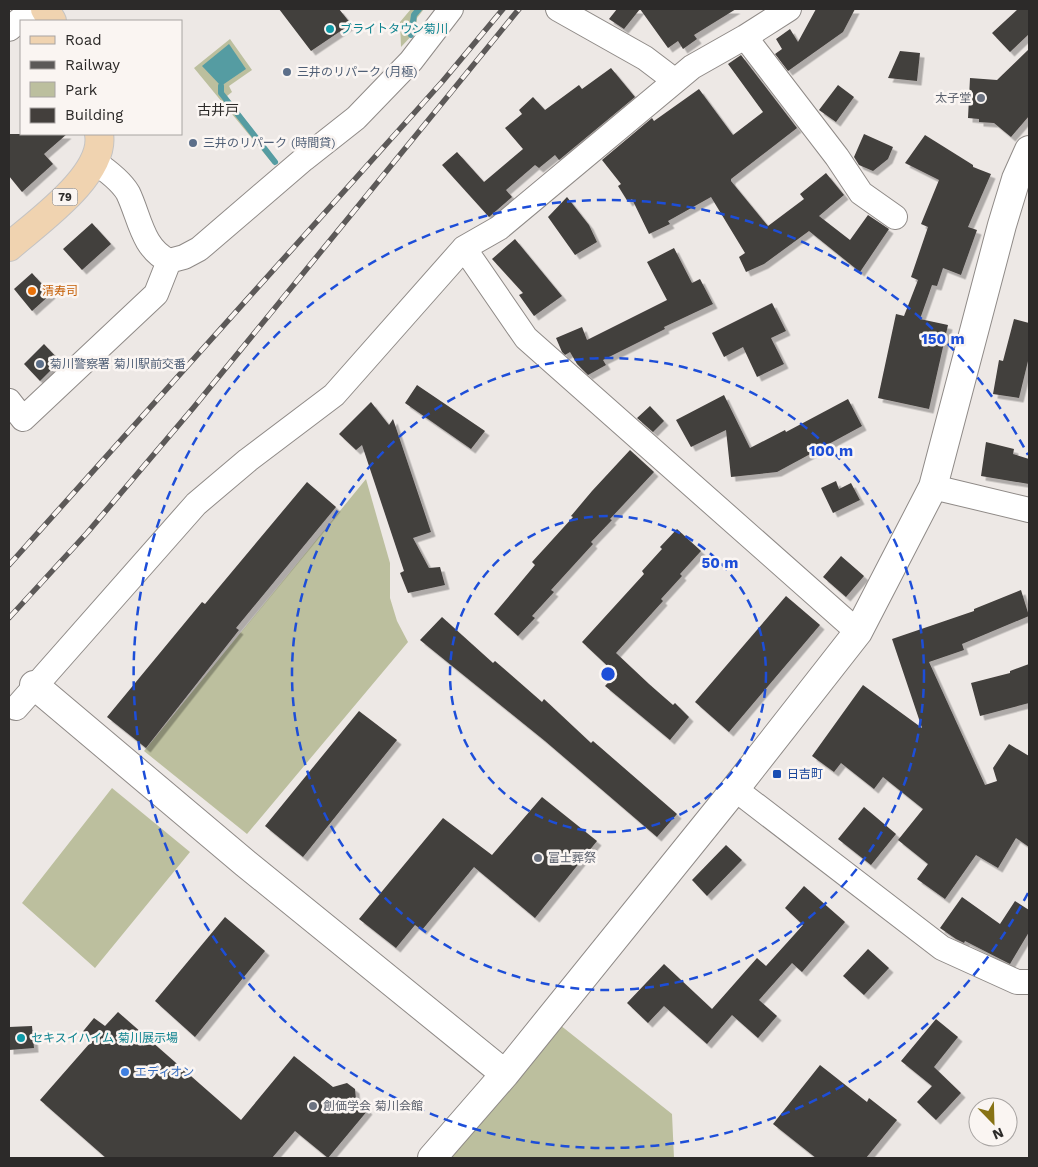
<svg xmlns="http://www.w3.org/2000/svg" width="1038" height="1167" font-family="'Work Sans','Noto Sans JP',sans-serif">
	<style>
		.green { fill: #bcbf9e }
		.water { fill: #559ca2 }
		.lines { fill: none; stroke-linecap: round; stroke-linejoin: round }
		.stream { stroke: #559ca2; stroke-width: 6 }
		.building { fill: #433f3c; filter: url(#shadow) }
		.minor-casing { stroke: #8f8a87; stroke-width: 26 }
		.tertiary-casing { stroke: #8f8a87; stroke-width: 30 }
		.primary-casing { stroke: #c4c3c3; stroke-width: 30 }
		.minor { stroke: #fff; stroke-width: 24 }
		.tertiary { stroke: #fff; stroke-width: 28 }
		.primary { stroke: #f0d3b0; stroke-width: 28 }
		.rail-casing { stroke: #5c5958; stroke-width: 5.5 }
		.rail { stroke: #faf5f2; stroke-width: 4; stroke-dasharray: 11; stroke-linecap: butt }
		.ring { fill: none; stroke: #1d4ed8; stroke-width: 2.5; stroke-dasharray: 9 6 }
		.culture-dot { fill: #0f9aa8; stroke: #faf5f2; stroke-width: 2 }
		.service-dot { fill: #5c6f8a; stroke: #faf5f2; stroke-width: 2 }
		.worship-dot { fill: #6b7280; stroke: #faf5f2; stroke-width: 2 }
		.food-dot { fill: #e8710a; stroke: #faf5f2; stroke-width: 2 }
		.transit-dot { fill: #1a4fb4; stroke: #faf5f2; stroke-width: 2 }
		.shop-dot { fill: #3f7fe0; stroke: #faf5f2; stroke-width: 2 }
		.labels { text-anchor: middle; stroke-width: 5; stroke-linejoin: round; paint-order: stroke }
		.shield { fill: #faf5f2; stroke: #6a6765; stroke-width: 1 }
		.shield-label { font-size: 11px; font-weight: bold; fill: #2c2a29 }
		.culture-label { font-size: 12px; fill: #0d838f; stroke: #faf5f2; text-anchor: start }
		.service-label { font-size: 12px; fill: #4e5e75; stroke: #faf5f2; text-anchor: start }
		.worship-label { font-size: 12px; fill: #5b616d; stroke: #faf5f2; text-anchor: start }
		.food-label { font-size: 12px; fill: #c56008; stroke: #faf5f2; text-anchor: start }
		.transit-label { font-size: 12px; fill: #164399; stroke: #faf5f2; text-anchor: start }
		.shop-label { font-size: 12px; fill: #366cbe; stroke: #faf5f2; text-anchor: start }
		.neighbourhood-label { font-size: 14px; fill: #2c2a29; stroke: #faf5f2 }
		.centre { fill: #1d4ed8; stroke: #faf5f2; stroke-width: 2.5 }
		.ring-label { font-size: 15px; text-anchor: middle; font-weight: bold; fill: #1d4ed8; stroke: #faf5f2; stroke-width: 5; stroke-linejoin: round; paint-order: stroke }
	</style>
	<defs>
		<filter id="shadow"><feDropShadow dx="4.5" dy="4.5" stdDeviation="0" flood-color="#0004"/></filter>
	</defs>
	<rect width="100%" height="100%" fill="#ede8e5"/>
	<path class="green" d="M411,9H424L417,18L416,31L401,47L400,22Z
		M230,39L252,70L229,86L232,92L227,96L277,161L273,164L194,68Z
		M366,479L390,563V598L397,621L408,642L247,834L144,751Z
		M112,788L190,852L95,968L22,903Z
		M560,1025L672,1114L674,1158H447Z"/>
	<path class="water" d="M229,44L246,69L221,86L202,66Z"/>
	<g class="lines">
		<path class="stream" d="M411,35L414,15L419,9
			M221,86V93L275,162"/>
	</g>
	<path class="building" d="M279,9H339L351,24L311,51Z
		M617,9H640L624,29L609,19Z
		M640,9H736L694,35L697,39L683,49L678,41L668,48Z
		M816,9H855L843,32L788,71L775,54L782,49L776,39L790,29L798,42Z
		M1018,9H1029V34L1010,52L992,33Z
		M1029,49V116L1011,137L994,123L979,122V119L968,118L970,78L997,80Z
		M900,51L920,53L917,81L888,78Z
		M741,55L797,128L731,179V181L768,226L804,199L800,194L826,173L844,195L819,216L850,240L868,215L889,229L860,272L809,231L764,264L746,272L739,257L745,253L711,197L668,221L670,224L649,234L632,199L628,202L618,186L621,184L602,160L652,118L654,121L699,89L733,135L763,112L728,64Z
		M611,68L635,97L559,160L555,155L539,168L535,165L506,190L512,197L489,217L442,165L457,152L484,182L523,149L505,128L522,114L519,110L533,97L545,110L579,85L582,89Z
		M838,85L854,97L836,122L819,110Z
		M9,134H67L44,154L53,164L22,192L9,176Z
		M864,134L893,147L888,159L873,171L859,165L854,157Z
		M925,135L973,165V167L991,174L968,227L977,230L961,275L943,268L937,286L932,285L920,319L948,325L929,409L878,398L896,314L904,316L918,280L911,277L928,227L921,224L939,180L905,163Z
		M567,197L589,225L597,242L575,255L548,217Z
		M92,223L111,244L82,270L63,249Z
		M515,239L562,296L534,316L519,295L523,293L492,259Z
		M674,248L692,283L700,279L713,304L664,327L665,329L603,360L606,365L588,375L577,364L570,352L565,355L562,352L556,338L582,327L587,340L667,300L647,262Z
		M32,273L51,294L32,311L14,289Z
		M772,303L786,331L771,338L784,364L757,377L743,347L724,357L712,333Z
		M1014,319L1029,323V357L1019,398L993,394L999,360L1003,361Z
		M44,344L60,361L40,381L24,364Z
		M417,385L485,431L471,449L405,403Z
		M724,395L750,448L785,430L786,432L848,399L862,426L777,472L731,477L726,430L691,447L676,420Z
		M371,402L389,425L393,419L431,532L413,538L429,568L440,567L445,585L408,593L400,573L404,571L362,445L356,450L339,434Z
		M650,406L664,421L653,432L637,418Z
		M986,442L1014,449L1013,454L1029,459V484L981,476Z
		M630,450L654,472L610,519L612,520L591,542L593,544L551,590L554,592L532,616L535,618L518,636L494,614L535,565L532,562L573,517L571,516L592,491Z
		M836,481L839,489L851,483L860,500L833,513L821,488Z
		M307,482L336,507L236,628L239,630L146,748L107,717L202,602L205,604Z
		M677,529L701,551L680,574L682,576L661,599L663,601L616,653L649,684L673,705L675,703L689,717L670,740L605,686L616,674L582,642L644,574L642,571L662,549L660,547Z
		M841,556L864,576L846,597L823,577Z
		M1021,590L1029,616L962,644L964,650L929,662L985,785L997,781L993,768L1009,744L1029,756V847L1016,838L998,868L976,855L945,899L917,879L928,864L898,840L923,809L883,777L874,789L841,763L834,772L812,756L863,685L922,728L892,639L974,611V609Z
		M786,596L820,625L729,732L695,702Z
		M442,617L493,663L495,661L542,702L544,699L591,743L593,741L677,814L657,837L545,741L420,640Z
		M1029,664V703L980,716L971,683L1010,673V671Z
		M359,711L397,740L303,857L265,826Z
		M542,797L597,841L535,918L474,867L422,930L415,925L396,948L359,919L443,818L492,855Z
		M864,807L896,834L871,865L838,839Z
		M726,845L742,860L707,896L692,880Z
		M804,886L845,922L802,972L792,963L759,1000L777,1016L758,1038L732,1015L707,1044L664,1006L648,1023L627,1003L664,964L712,1009L757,958L766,966L803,925L785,908Z
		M962,897L1000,924L1015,901L1029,910V932L1010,964L965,941L964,943L956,939L940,928Z
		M225,917L265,951L195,1037L155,1001Z
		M868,949L889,968L864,995L843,976Z
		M118,1012L241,1120L294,1056L333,1087L347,1083L355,1089L356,1100L368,1110L328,1158L295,1131L272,1158H106L40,1100L90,1043L80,1035L94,1018L105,1026Z
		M936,1019L958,1037L934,1067L961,1093L936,1120L917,1102L932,1086L901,1061Z
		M32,1026L34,1048L9,1050V1027Z
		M820,1065L867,1102L869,1098L897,1120L866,1158H816L773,1124Z"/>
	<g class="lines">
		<g class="minor-casing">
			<path id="minor" d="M558,9L645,58L674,80
				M9,29L33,9
				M745,37L837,157L861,193L895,217
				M93,161C105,169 121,181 128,193C140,218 142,248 169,261L184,257L199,249L304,159L356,118L411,61L451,9
				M464,248L526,338L858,632
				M9,401L23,419L156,294L169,261
				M933,487L1029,510
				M16,708L196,504L248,460L334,395L464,248L499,228L692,67L745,37L789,9
				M735,789L942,948L1017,982H1029"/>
		</g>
		<g class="tertiary-casing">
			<path id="tertiary" d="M34,685L245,863L505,1074
				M432,1158L505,1074L735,789L858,632L933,487L1002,225L1016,179L1029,150"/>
		</g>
		<g class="primary-casing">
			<path id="primary" d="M45,9L52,21
				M9,247C36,223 106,175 99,134"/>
		</g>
		<use href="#minor" class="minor"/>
		<use href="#tertiary" class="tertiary"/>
		<use href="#primary" class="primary"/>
		<g class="rail-casing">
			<path id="rail" d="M9,565L442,82L503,9
				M9,618L87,533L194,407L519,9"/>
		</g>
		<use href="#rail" class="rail"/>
	</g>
	<g class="ring">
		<circle cx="608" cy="674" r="158"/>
		<circle cx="608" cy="674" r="316"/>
		<path d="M1028 893A474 474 0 1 1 1028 455"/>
	</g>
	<g class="culture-dot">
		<circle cx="330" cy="29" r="5"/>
		<circle cx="21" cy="1038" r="5"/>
	</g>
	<g class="service-dot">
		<circle cx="287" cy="72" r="5"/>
		<circle cx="193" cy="143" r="5"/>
		<circle cx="40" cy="364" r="5"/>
	</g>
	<g class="worship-dot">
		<circle cx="981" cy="98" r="5"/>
		<circle cx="538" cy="858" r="5"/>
		<circle cx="313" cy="1106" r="5"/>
	</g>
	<circle class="food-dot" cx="32" cy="291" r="5"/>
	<rect class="transit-dot" x="772" y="769" width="10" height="10" rx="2.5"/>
	<circle class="shop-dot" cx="125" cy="1072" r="5"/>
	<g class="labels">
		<rect class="shield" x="52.5" y="188.5" width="25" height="17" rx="4"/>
		<g class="shield-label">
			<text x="65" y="201">79</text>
		</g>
		<g class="culture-label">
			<text x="340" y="33">ブライトタウン菊川</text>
			<text x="31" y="1042">セキスイハイム 菊川展示場</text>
		</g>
		<g class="service-label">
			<text x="297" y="76">三井のリパーク (月極)</text>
			<text x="203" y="147">三井のリパーク (時間貸)</text>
			<text x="50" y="368">菊川警察署 菊川駅前交番</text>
		</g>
		<g class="worship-label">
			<text x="971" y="102" text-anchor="end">太子堂</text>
			<text x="548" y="862">富士葬祭</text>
			<text x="323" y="1110">創価学会 菊川会館</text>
		</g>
		<g class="food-label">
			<text x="42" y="295">清寿司</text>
		</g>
		<g class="transit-label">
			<text x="787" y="778">日吉町</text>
		</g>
		<g class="shop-label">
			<text x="135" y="1076">エディオン</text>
		</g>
		<g class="neighbourhood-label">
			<text x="218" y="115">古井戸</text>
		</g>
	</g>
	<circle cx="608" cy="674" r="8" class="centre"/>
	<g class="ring-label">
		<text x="943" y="344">150 m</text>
		<text x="831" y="456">100 m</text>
		<text x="720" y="568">50 m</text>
	</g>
	<rect width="1038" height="1167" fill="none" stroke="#2c2a29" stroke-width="20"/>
	<rect x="20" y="20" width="162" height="115" fill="#faf5f2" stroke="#a8a4a2"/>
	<rect x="30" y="36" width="25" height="8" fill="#f0d3b0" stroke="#a8a4a2"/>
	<text x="65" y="45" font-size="15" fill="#2c2a29">Road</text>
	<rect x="30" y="61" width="25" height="8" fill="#5c5958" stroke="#a8a4a2"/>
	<text x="65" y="70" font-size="15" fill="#2c2a29">Railway</text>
	<rect x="30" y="82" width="25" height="15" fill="#bcbf9e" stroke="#a8a4a2"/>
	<text x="65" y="95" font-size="15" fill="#2c2a29">Park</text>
	<rect x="30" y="108" width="25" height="15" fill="#433f3c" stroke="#a8a4a2"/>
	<text x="65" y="120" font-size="15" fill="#2c2a29">Building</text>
	<g transform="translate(993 1122) rotate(157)"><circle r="24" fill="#faf5f2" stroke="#a8a4a2"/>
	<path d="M0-4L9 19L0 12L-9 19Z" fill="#877214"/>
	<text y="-8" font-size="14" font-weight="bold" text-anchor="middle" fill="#2c2a29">N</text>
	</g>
</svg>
